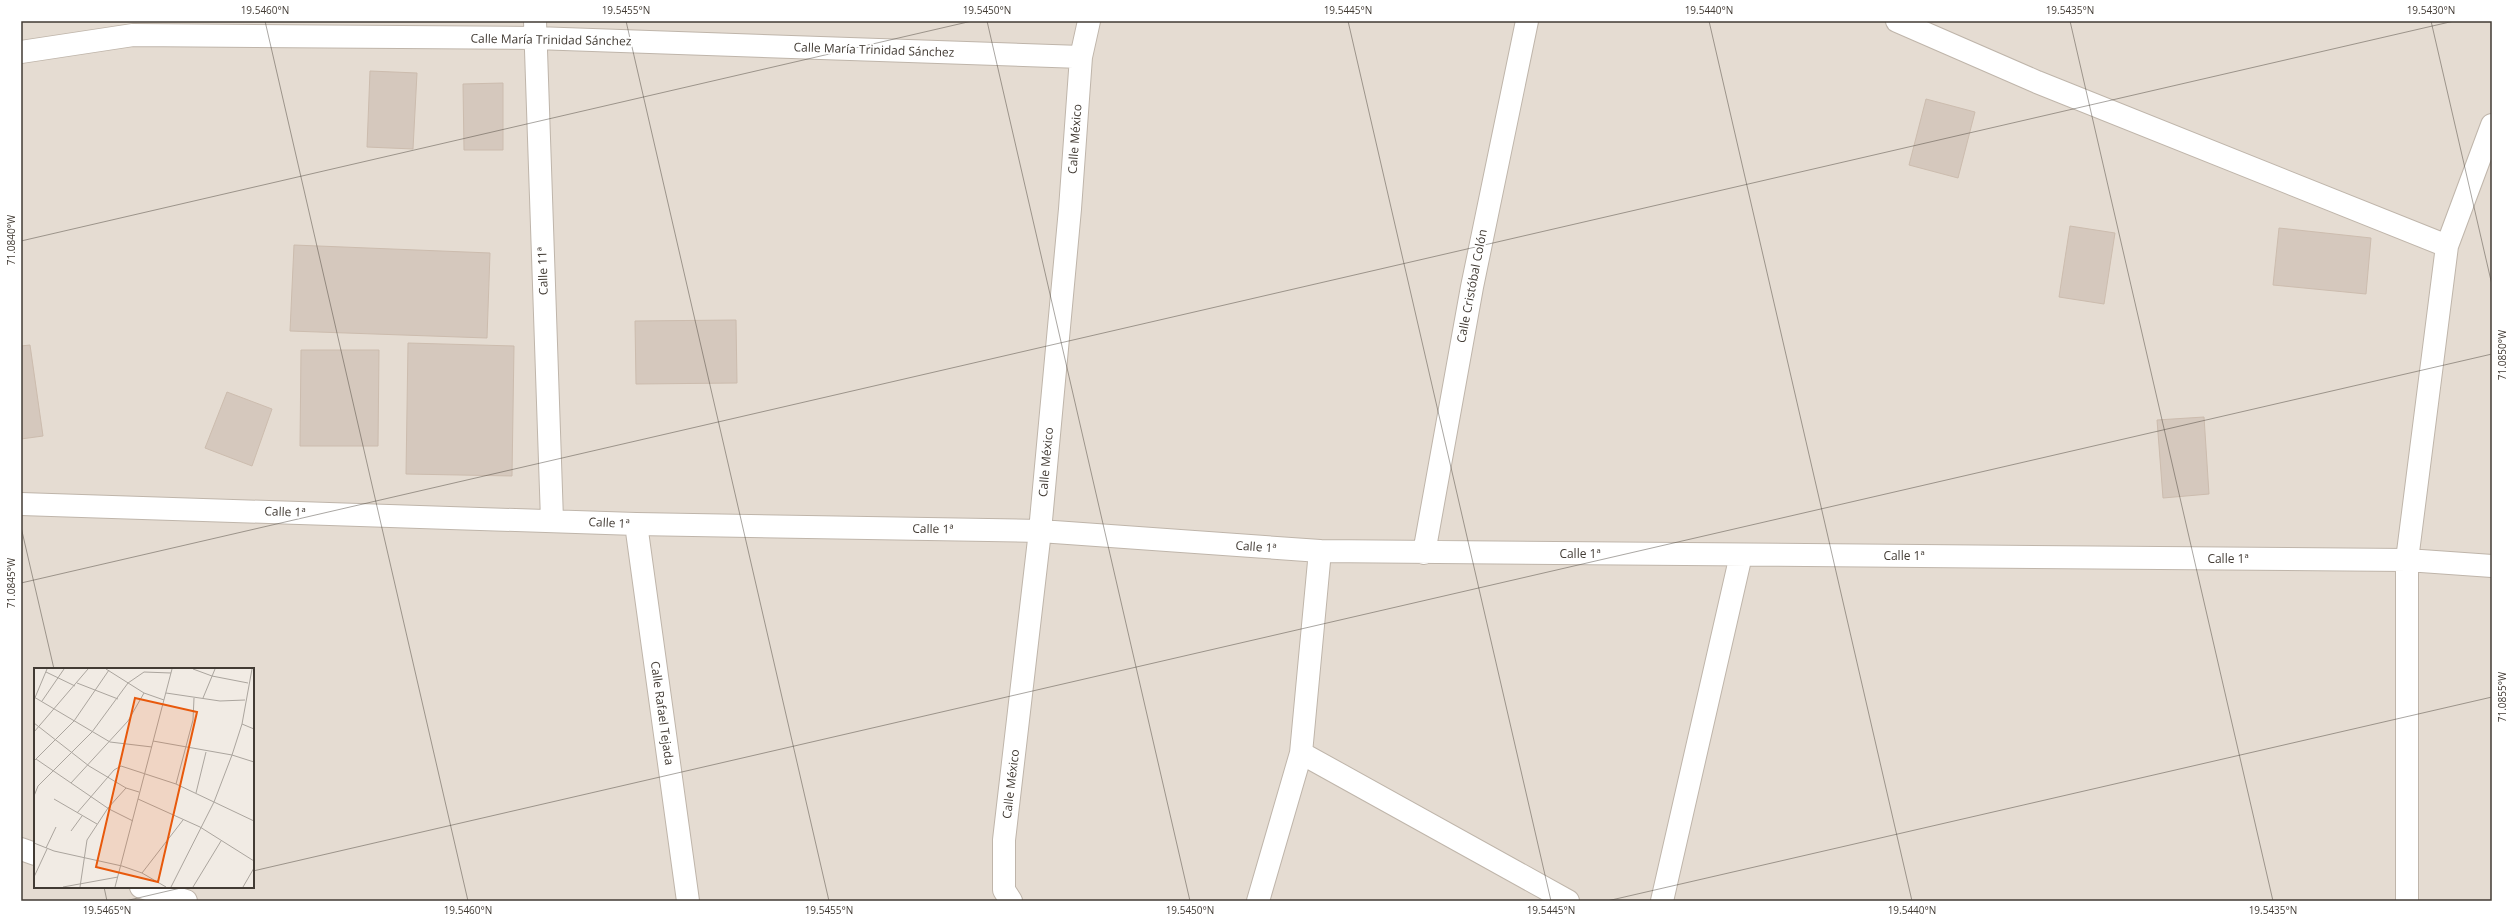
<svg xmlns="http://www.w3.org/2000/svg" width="2513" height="922" font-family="'Open Sans',sans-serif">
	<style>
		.residential { fill: #e5dcd2; fill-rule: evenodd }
		.building { fill: #d5c8bd; stroke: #ccbcae }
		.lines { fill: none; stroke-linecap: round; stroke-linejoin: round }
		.street-casing { stroke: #bfb5aa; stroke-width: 24 }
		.street { stroke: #fff; stroke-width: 22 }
		.ticks { fill: none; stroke: #423b34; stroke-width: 1; stroke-opacity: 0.45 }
		.labels { text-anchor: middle; stroke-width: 4; stroke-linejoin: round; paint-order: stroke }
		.street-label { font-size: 12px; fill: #423b34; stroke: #fff }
		.inset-road { fill: none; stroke: #aba59e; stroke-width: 1 }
		.view { fill: #e8590c; fill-opacity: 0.15; stroke: #e8590c; stroke-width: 2 }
		.inset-edge { fill: none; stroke: #423b34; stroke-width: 2 }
		.neatline { fill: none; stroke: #423b34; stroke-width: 1.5 }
		.ticks-label { font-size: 10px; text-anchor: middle; fill: #423b34 }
	</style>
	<rect width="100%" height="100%" fill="#f1ebe4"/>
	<path class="residential" d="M21,21H2492V901H21ZM35,669H253V887H35Z"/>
	<path class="building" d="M370,71L417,73L413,149L367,147Z
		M503,83V150H464L463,84Z
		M1926,99L1975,112L1958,178L1909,165Z
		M2070,226L2115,233L2104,304L2059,297Z
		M2279,228L2371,238L2366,294L2273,285Z
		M294,245L490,253L487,338L290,331Z
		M736,320L737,383L636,384L635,321Z
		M408,343L514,346L512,476L406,474Z
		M30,345L43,436L21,439V346Z
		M301,350H379L378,446H300Z
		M227,392L272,409L252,466L205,448Z
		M2204,417L2209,494L2163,498L2157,420Z"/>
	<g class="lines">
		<g class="street-casing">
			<path id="street" d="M535,21L552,520
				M1897,21L2037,82L2447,246
				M21,52L133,35L535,38L1081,57
				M21,504L636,524L1040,531L1320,551L2407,560L2492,566
				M636,524L688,901
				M1424,553L1472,287L1527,21
				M1301,753L1568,901
				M21,849L35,854
				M141,887L186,901
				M1011,901L1004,890V840L1040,531L1070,209L1081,57L1089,21
				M1258,901L1301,753L1320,551
				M1662,901L1741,555
				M2407,901V560L2447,246L2492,125"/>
		</g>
		<use href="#street" class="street"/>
	</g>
	<path class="ticks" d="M265,21L468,901M626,21L829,901M987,21L1190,901M1348,21L1551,901M1709,21L1912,901M2070,21L2273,901M2431,21L2492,285M21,241L972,21M21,527L54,669M21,583L2454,21M253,871L2492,354M104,887L107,901M125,901L185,887M1607,901L2492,697"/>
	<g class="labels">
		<g class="street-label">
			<text transform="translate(551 40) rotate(1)" y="4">Calle María Trinidad Sánchez</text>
			<text transform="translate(874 50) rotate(2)" y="4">Calle María Trinidad Sánchez</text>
			<text transform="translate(1075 139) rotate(-86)" y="4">Calle México</text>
			<text transform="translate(543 271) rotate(-92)" y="4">Calle 11ª</text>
			<text transform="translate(1472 286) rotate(-79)" y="4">Calle Cristóbal Colón</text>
			<text transform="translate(1046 462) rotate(-85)" y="4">Calle México</text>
			<text transform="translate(285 512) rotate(2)" y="4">Calle 1ª</text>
			<text transform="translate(609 523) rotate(3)" y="4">Calle 1ª</text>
			<text transform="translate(933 529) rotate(1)" y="4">Calle 1ª</text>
			<text transform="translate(1256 547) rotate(4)" y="4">Calle 1ª</text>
			<text x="1580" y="558">Calle 1ª</text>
			<text x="1904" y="560">Calle 1ª</text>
			<text x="2228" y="563">Calle 1ª</text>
			<text transform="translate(662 713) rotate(82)" y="4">Calle Rafael Tejada</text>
			<text transform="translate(1011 784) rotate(-83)" y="4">Calle México</text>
		</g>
	</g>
	<g transform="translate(34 668)">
		<rect width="220" height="220" fill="#f1ebe4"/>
		<path class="inset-road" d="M72,1L110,25L130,32M159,1L178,8L214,15M12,4L41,18M43,15L84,31M132,25L186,33L211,32M0,29L76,74L118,79M169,30L181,1M0,32L13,1M8,33L30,1M0,55L55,98L92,120L105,124M208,56L220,61M0,64L54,1M119,73L198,87L220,94M2,91L75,141L99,153M0,93L40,53L75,2M37,115L94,53L110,25M142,116L159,52L160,30M162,125L172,84M0,128L4,118L58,64L94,15L110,4L137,5M20,131L63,156M104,131L166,159L220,193M43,145L80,102L87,98L142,116L220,153M37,163L48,148M0,175L20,183L88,198L108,205L132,219M12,180L22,159M108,205L149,152M0,209L13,181M29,219L84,209M46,219L53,172L74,140L92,120M81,219L138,1M137,219L180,134L198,87L208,56L218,1M159,219L187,173M209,219L220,200"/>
		<path class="view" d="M101,30L163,44L124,214L62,199Z"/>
		<rect width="220" height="220" class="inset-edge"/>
	</g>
	<rect width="2513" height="922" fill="none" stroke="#ffffff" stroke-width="44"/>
	<rect x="22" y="22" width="2469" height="878" class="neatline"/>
	<g class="ticks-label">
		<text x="265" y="14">19.5460°N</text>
		<text x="626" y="14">19.5455°N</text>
		<text x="987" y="14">19.5450°N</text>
		<text x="1348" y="14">19.5445°N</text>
		<text x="1709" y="14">19.5440°N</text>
		<text x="2070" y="14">19.5435°N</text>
		<text x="2431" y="14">19.5430°N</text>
		<text transform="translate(11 240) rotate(-90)" y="4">71.0840°W</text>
		<text transform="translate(2502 355) rotate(-90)" y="4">71.0850°W</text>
		<text transform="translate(11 583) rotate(-90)" y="4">71.0845°W</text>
		<text transform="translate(2502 697) rotate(-90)" y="4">71.0855°W</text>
		<text x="107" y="914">19.5465°N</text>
		<text x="468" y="914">19.5460°N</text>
		<text x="829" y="914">19.5455°N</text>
		<text x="1190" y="914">19.5450°N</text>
		<text x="1551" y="914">19.5445°N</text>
		<text x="1912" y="914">19.5440°N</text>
		<text x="2273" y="914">19.5435°N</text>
	</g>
</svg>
